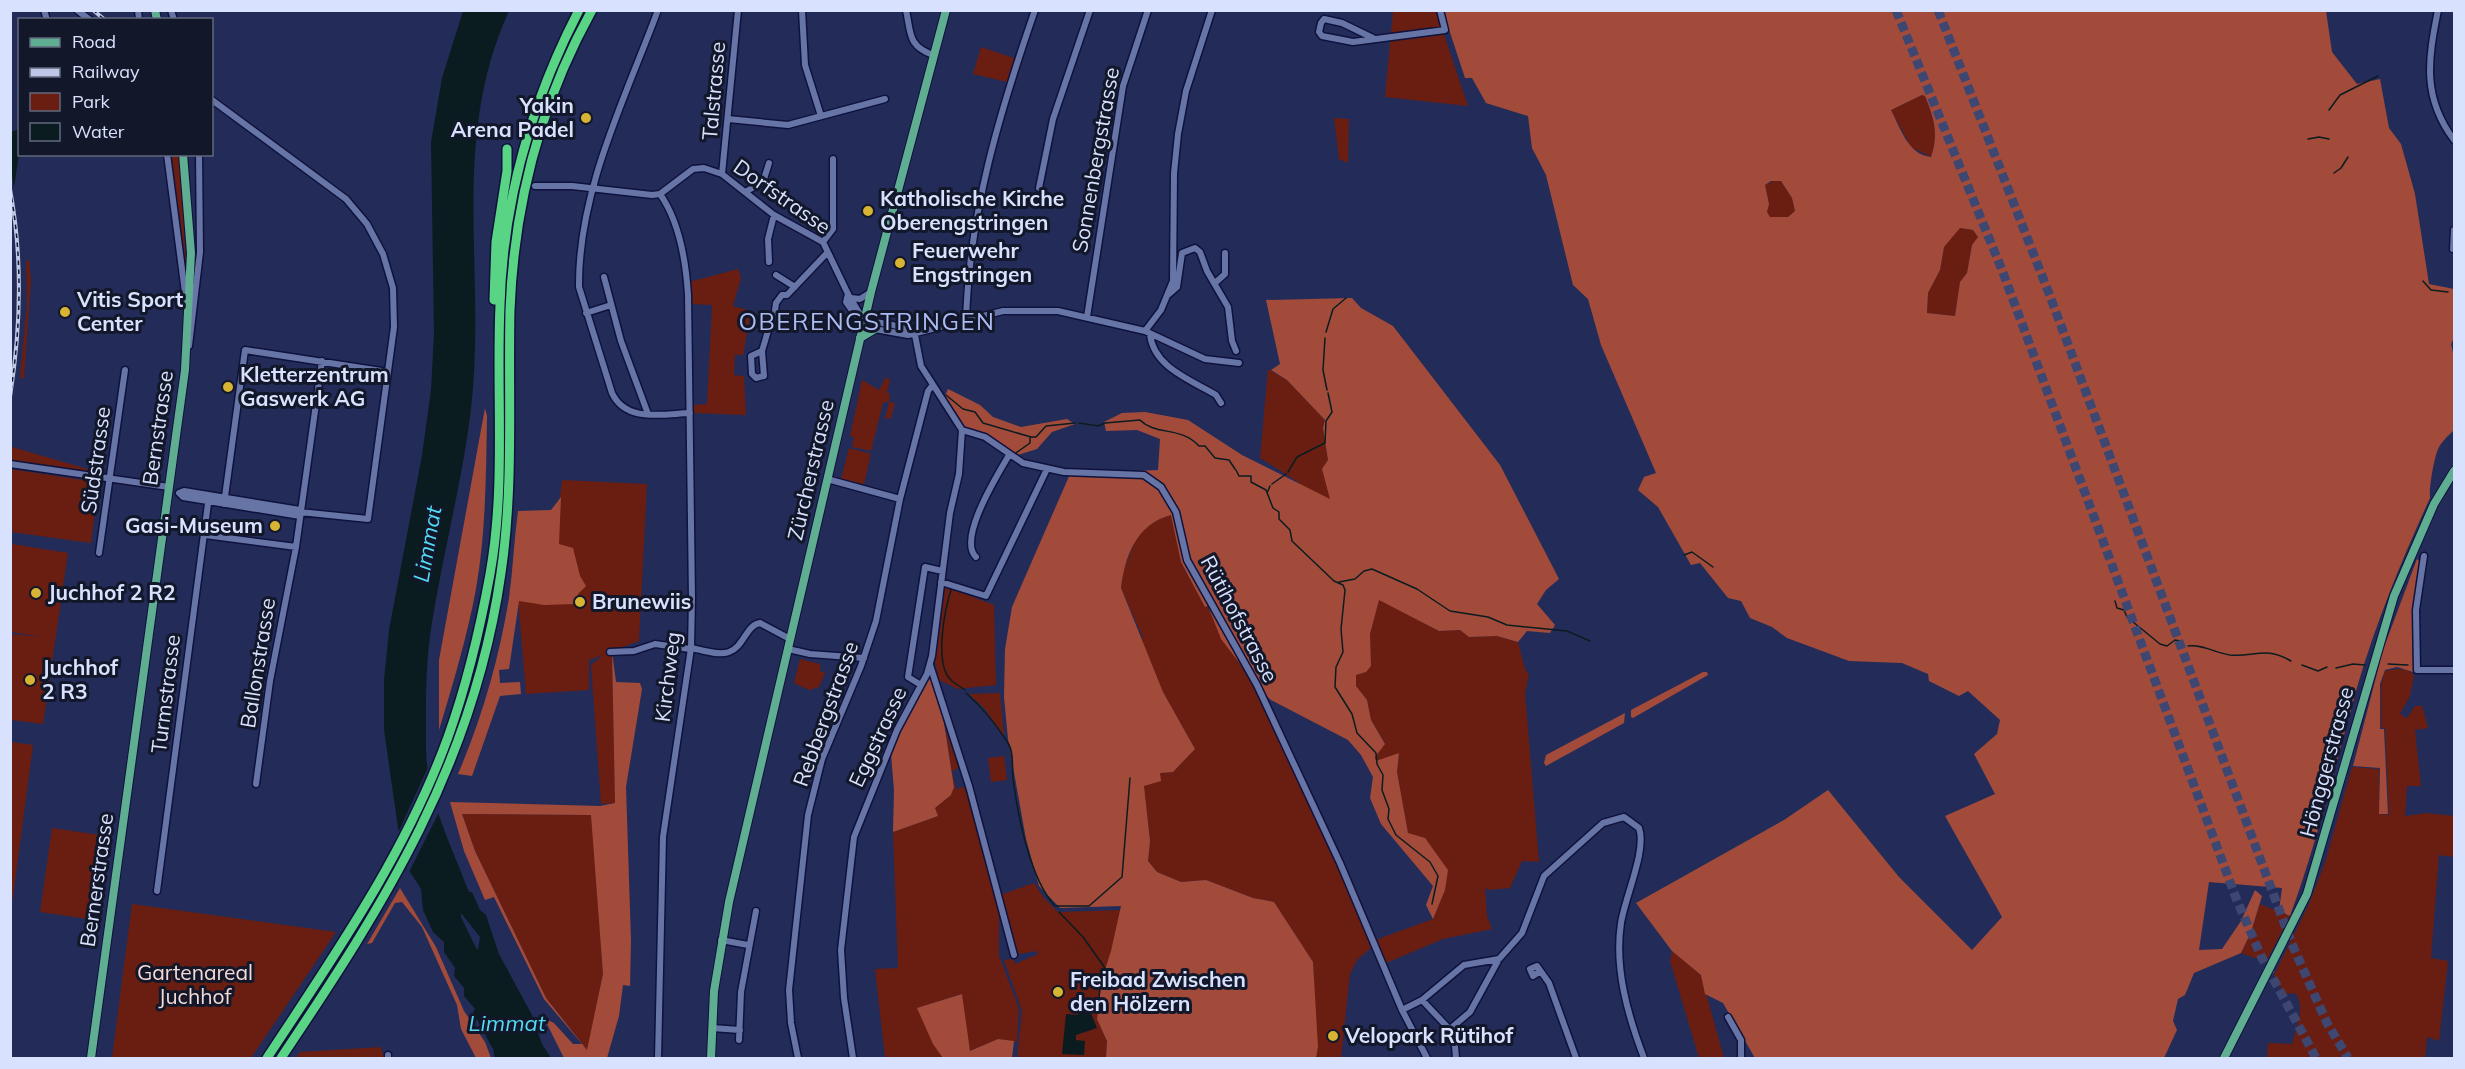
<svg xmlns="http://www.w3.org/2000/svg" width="2465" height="1069" font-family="Mulish,sans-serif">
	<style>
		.green { fill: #691e11 }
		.forest { fill: #a34b3a; fill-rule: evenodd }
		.water { fill: #0b1c20; fill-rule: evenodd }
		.pier { fill: #232c58 }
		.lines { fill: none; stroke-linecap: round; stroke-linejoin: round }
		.stream { stroke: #0b1c20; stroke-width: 1.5 }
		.river { stroke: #0b1c20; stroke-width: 9 }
		.highway-tunnel { stroke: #3e4771; stroke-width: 9; stroke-dasharray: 9 4.5; stroke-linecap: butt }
		.minor-casing { stroke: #0e123c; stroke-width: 9 }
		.major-casing { stroke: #0e123c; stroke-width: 10 }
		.highway-casing { stroke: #0e123c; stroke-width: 12 }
		.minor { stroke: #6774a6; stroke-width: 6 }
		.major { stroke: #5fae92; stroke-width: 8 }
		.highway { stroke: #59d485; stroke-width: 9 }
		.rail-casing { stroke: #bec7e5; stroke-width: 4 }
		.rail { stroke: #12172a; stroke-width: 1.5; stroke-dasharray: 4.5; stroke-linecap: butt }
		.poi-dot { fill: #d8b434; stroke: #12172a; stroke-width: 2 }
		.labels { text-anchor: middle; stroke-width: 6; stroke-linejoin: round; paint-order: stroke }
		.street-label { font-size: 21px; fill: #d8e1fd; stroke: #12172a }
		.poi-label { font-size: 21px; font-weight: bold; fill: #d8e1fd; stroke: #12172a; text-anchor: start }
		.park-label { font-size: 21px; fill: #f4dad4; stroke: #12172a }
		.water-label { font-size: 22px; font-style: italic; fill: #52d9f3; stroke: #12172a }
		.quarter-label { font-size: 24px; letter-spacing: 1.5px; fill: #acbbf2; stroke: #12172a }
	</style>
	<rect width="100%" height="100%" fill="#232c58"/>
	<path class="green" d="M1393,11H1436L1468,106L1385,97Z
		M981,47L1014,58L1007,82L973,74Z
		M1922,95L1925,96C1934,118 1939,134 1931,157L1911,147L1891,110Z
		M1334,118L1349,119L1348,163L1339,159Z
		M169,155H179L187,273L185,271Z
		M1776,180L1781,181L1792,198L1795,211L1788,217L1770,218L1767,212L1769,204L1765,185Z
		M1959,228L1973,230L1978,237L1972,245L1967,273L1960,282L1955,316L1927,313L1928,293L1940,270L1944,247Z
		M26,260L29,261L31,280L24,379L20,377L27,304Z
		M738,269L741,278L733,306L751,311L743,355H735L734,375L744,376L746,415L693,413V405L707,404L712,305L690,304L689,282Z
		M1268,369L1287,380L1325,420L1323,428L1328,460L1322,469L1331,499L1309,507L1298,482L1260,458Z
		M886,377L890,380L887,392L890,394L889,402L895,403L891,418L885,419L889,402H886L883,403L871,451L852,447L854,437L850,436L862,380L879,390Z
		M12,447L108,475L11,460Z
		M849,448L871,454L864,484L841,479Z
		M10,469L96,482L95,486L98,487L91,543L11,532Z
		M562,480L647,484L639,641L612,651L615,803L601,804L591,665L603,655L589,660V690L526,694L515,563L558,513Z
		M1171,514L1184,569L1255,685L1373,946L1357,960L1350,974L1341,1058H1316L1313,962L1274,902L1253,898L1206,880L1181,882L1157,872L1148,861L1150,841L1144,786L1160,773L1173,772L1195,749L1163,692L1139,639L1143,638L1121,588L1123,572L1136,538L1149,524Z
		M12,544L68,553L43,724L11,720V634L41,637L11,632Z
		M944,586L994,605L996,685L958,689L939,680L935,661Z
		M1379,599L1439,631L1460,630L1469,637L1497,636L1518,642L1525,669L1529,675L1525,693L1539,862L1522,861L1510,888L1488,890L1485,887L1487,916L1492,929L1443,939L1386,963L1376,944L1378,939L1433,919L1445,890L1408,834L1397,772L1399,754L1376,762L1375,757L1385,743L1371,720L1367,700L1356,686V675L1371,666L1370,634Z
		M800,659L820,664V671L825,673L819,687L809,690L794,683Z
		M2396,669L2407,670L2414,675L2410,696L2400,714L2407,718L2415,706H2422L2428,728L2415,730L2421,786H2407L2405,816L2427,813L2454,816V857L2439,855L2431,958L2448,961L2439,1041L2427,1037L2425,1058H2267L2268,1043L2292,1044C2296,1029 2306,1006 2295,993L2287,994L2282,990L2274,975L2309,904L2325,863L2352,767L2379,769V814L2389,815L2385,728H2381V685L2385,671Z
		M1000,693L1004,735L1003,736L985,709L969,694Z
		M943,710L959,768L952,771L956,789L968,786L999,911V956L1019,1009L1017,1042L998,1039L970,1051L961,994L918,1008L943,1058H885L875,969L898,968L893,832L938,816L935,808L951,795L954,787Z
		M11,742L33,745L11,912L10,742Z
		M1004,756L1007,780L991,782L988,758Z
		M462,814L592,815L603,974L588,1051L546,998L475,851Z
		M52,828L107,836L95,920L40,912Z
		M1034,883L1044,898L1058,912L1121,910L1097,1019L1107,1041L1106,1058H1017L1022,1011L1004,960L1013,959L1015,964L1038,954L1036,951L1019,954L1015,951L1000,895Z
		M132,904L336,932L251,1058H112Z
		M2260,904L2290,916L2266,962L2241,953L2251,932Z
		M1672,951L1701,975L1724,1058H1699L1670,961Z
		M381,1047L384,1058H296L300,1052Z"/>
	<path class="forest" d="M1443,11H2326L2332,52L2357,84L2380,79L2389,128L2401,144L2415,194L2429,284L2454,289V338L2451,344L2454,357V430C2449,435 2441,442 2438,449C2434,459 2429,487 2430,498C2402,559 2377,620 2358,684C2336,761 2318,840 2290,916L2279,911L2282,888L2209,882L2199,950L2222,949L2241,921L2255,890L2262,896L2251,932L2241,953L2194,973L2185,995L2178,999L2173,1021L2177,1030L2164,1058H1755L1723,1003L1705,994L1701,975L1672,951L1636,903L1784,820L1828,790L1899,877L1972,950L2002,917L1945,816L1995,794L1974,754L1997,734L2000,720L1968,691L1959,696L1929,681L1928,674L1902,663L1849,661L1787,638L1772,627L1750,618L1741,601L1728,598L1700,563L1691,565L1658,507L1638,490L1644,477L1656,473L1601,345L1588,299L1573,285L1546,175L1532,148L1528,116L1486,103L1472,78H1465ZM1922,95L1925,96C1934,118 1939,134 1931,157C1908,155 1900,127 1891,110ZM1771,181H1781L1792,198L1795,211L1788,217H1770L1767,212L1769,204L1765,185ZM1960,228L1973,230L1978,237L1972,245L1967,273L1960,282L1955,316L1927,313L1928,293L1940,270L1944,247Z
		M1352,298L1361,308L1393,326L1500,465L1559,579L1546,590L1537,604L1555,625L1550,633L1527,631L1518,642L1497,636L1469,637L1460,630L1439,631L1379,600L1370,634L1371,666L1366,672L1356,675V686L1367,700L1371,720L1385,744L1375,757L1376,761L1399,753L1397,772L1408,833L1425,838L1448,870L1445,890L1433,919L1426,905L1433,886L1381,824L1370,798L1373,777L1361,755L1348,740L1271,700L1262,692L1221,639L1208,606L1205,607L1181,562L1171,515C1137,524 1125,555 1121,588L1163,692L1195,749L1173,772L1160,773L1161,781L1144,786L1150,841L1148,861L1157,872L1181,882L1206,880L1253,898L1274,902L1313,962L1318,1047L1316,1058H1106L1107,1041L1097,1019L1102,979L1111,951L1121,906L1060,908L1039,886L1026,839L1008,739L1004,697L1005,649L1012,607L1070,474L1158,470L1160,439L1137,430L1106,431L1104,422L1122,413L1145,412L1188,420L1242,455L1330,499L1322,469L1328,460L1323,428L1325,420L1287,380L1271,370L1280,364L1266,300Z
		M948,389L980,405L993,417L1021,427L1067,419L1075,424L1052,432L1037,449L1014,456L962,425L945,396Z
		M485,408L487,416C486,474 486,532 476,589C467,637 453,684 439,730V660Z
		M561,497L559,544L573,548L580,576L586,586L578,594L576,604L544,605L519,601L509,669L499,670L500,683L520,682L521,694L500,696L472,776L458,774C482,718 499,659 509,598C513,569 514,540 518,511L551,510Z
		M2417,559L2421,562L2412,611L2413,672L2397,667L2385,670L2380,684V729H2384L2388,814H2379L2380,768L2353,766L2383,650Z
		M612,652L616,682L640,683L642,689L626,787L631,941L630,986L623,985L619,1016L607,1058H564L544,1018L554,1023L573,1044H582L544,999L494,897L485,900L464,851L450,802L600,806L615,803ZM462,814L591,815L603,974L587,1050L546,998L475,851Z
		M1703,672H1707L1708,675L1633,718L1631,717V710Z
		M928,677L933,679L942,710L954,787L951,795L935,808L938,816L893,832L894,790L891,754L903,723Z
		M1625,713L1624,723L1546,766L1544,763L1546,755Z
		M400,888L436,947L464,1011L485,1042L491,1058H476L461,1029L457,1005L422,927L402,902L395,903L372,943L367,944Z
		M962,994L970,1051L998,1039L1014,1041L1012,1058H943L933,1044L917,1008Z"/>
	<path class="water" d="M463,11H509C449,142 487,272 471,409C462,485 441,560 430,636C425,674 426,712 426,750C427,799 452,847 469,892H472L480,910L486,915L499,954L532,1015L542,1044L551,1058H495L493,1049L473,1012L475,1009L464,996V988L454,976L455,968L444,952V942L433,932L423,910L421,889L410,872L398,828L384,730V680L389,630L422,455L431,390L434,333L431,142L442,78ZM461,913L480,937L478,949L473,948C463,936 461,927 461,913Z
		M19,129V154L14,188L11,169V132Z
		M1085,998L1097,1028L1076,1035V1040L1085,1041L1084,1055L1062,1054L1066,1014L1078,1015V1010L1074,1009L1075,1002Z"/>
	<path class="pier" d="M431,761L441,808L408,874L397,835Z"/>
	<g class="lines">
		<path class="stream" d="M2329,110L2340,95L2378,76
			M2308,139L2319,137L2329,139
			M2334,173L2341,168L2348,157
			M2423,281L2431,290L2448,292
			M1326,332L1333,309L1346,298
			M1325,338L1323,370L1327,390
			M946,395L963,409L975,412L983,423L1031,437H1036L1046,426L1075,423
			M1079,423L1098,426L1105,423L1140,420C1156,436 1181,426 1199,446H1205L1215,458L1229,460L1235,469
			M1013,455L1030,443V438
			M1236,470L1239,476H1251V482L1266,490L1273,508L1279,512V519L1290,530L1292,541L1334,581L1343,585L1345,590L1341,629L1343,652L1336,667L1335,687L1352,714L1357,733L1376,753L1377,764L1383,775L1382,790L1389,809L1388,819L1396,835L1430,862L1438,876L1432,904
			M1288,472L1297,457L1325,443L1326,421L1332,412L1328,393
			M1272,484L1286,474
			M1267,493L1270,486
			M1684,555L1692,552L1713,567
			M1339,582L1355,579L1364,571L1372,569L1417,589L1450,611L1488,617L1507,625L1567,631L1590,641
			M2115,601L2117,608L2124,610L2127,617L2160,644L2167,646L2175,640L2180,641
			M2188,646C2203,644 2215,653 2230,655C2256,657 2265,646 2291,661
			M2388,664L2408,665
			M2302,665L2318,671L2327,667
			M2336,668L2353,664L2365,665
			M952,681C933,666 945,607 952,587
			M953,682L965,690
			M966,693C982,707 996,724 1008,743C1014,752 1012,768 1013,779C1018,816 1030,879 1055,906H1089L1122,877L1130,778
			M1059,912L1083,937L1105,968L1100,985L1098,1013"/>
		<path class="river" d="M456,917L474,954"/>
		<path class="highway-tunnel" d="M1896,10L2002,270L2236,898L2261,956L2316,1058
			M1938,10L2050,296L2292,944L2327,1023L2348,1058"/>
		<g class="minor-casing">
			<path id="minor" d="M44,10L47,20
				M77,10L90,20
				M138,10L139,20
				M171,10L174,20
				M658,10C625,99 578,191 579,287L612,393C626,423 663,414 690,413
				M802,10L805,65L821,116
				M906,10C911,34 908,46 933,55
				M2438,10C2428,60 2422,97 2454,140
				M1373,38L1342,23L1324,19L1321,23L1319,32L1322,36L1353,42L1445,30L1440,10
				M212,100L346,199L367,224L383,254L393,288L394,327L368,519L300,512
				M728,119L788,125L885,99
				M167,154L186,300
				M722,174L738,10
				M535,186H572L652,195L660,194L693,169L704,168L722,174L774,215L823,242L848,294L864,321
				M1039,188L1053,119L1090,10
				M745,192L763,182L769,163
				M823,242L833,229V159
				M2453,249L2454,230
				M769,262L768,239L774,215
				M776,275L795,287
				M604,277L621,341L648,414
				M1215,283L1225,274V253
				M848,294L846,302L858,319L875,329L908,335L1003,311H1058L1145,331L1205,359L1239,363
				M1169,294L1177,287L1182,253L1195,248L1200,252L1207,271L1228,307L1232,341L1236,351
				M851,298L860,299L871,292
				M586,313L611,305
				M1087,317L1123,86L1148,10
				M966,321C969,213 1000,111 1035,10
				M864,322C881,322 902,325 915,335L921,366L962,430L985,437L1023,463L1064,472L1144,475L1161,487L1176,512L1187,560L1257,685L1340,863L1402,1010L1427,1058
				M1145,331L1161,310L1173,281L1174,173L1178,134L1186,91L1212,10
				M1150,334C1153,367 1191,380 1216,395L1221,403
				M189,346L200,252L199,154
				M762,351L751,356L752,374L756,378L764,376L762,351L771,321L774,318L776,303L782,295H787L827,253
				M10,464L169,487
				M827,479L900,499
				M224,504L245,350L388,372
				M300,516L183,497L179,493L184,491L300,510
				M205,535L296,547
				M99,553L125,370
				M2424,556L2416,610L2417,670H2454
				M976,557C957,539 998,474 1009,455
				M941,582L986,596L1047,469
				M691,648C702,650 718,656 729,652C744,647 746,625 760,623L790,639
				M788,649L810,654L864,658
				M610,652L634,651L655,644L690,649
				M930,665L969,786L1014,955
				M921,685L908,677L925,567L942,571
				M256,784L270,681L296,547L322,361
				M157,891L209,496
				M721,940L748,945
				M1539,972L1533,976L1530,969L1537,966L1549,983L1576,1058
				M1422,1000L1454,1034L1456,1058
				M1402,1010L1422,1000L1464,965L1499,959
				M1728,1017L1741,1040V1058
				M712,1028L740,1030
				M1450,1029L1470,1012L1499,959L1522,933L1544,876L1603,823L1624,817L1639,828C1647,850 1625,897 1621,923C1614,968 1628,1016 1644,1058
				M739,1040L741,992L756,911
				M388,1055V1058
				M658,1058L663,837L691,648L692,599L688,295C686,263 679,221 660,194
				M798,1058L791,1023L789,990L808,815L822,759L861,666L876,621L900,499L928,391L932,386
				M853,1058L844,998L841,950L854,837L897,730L927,674L932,656L950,513L959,474L962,430"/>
		</g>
		<g class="major-casing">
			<path id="major" d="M155,10L157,20
				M860,338L875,329
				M91,1058L185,370L191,253L183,154
				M711,1058L714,991L729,902L871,292L946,10
				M2224,1058L2307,894L2394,596L2434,504L2454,471"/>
		</g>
		<g class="highway-casing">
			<path id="highway" d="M494,300L496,242L507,171V149
				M267,1058C334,956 406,853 448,737C467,684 480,629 490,574C506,486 496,394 500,305C503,200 531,103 579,10
				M281,1058C385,903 474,763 501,573C514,486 508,398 510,310C514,204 540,104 592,10"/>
		</g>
		<use href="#minor" class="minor"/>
		<use href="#major" class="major"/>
		<use href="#highway" class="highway"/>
		<g class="rail-casing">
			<path id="rail" d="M93,10L105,20
				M10,189C23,258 21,327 10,397"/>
		</g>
		<use href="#rail" class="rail"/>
	</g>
	<g class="poi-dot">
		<circle cx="586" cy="118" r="6"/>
		<circle cx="868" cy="211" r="6"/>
		<circle cx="900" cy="263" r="6"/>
		<circle cx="65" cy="312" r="6"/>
		<circle cx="228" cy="387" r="6"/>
		<circle cx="275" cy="526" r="6"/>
		<circle cx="36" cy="593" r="6"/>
		<circle cx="580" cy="602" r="6"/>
		<circle cx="30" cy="680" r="6"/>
		<circle cx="1058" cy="992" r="6"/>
		<circle cx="1333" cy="1036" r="6"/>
	</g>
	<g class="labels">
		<g class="street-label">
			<text transform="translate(714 91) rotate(-85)" y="7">Talstrasse</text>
			<text transform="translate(1096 160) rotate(-80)" y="7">Sonnenbergstrasse</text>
			<text transform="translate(782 197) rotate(35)" y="7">Dorfstrasse</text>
			<text transform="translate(158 428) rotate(-82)" y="7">Bernstrasse</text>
			<text transform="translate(96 460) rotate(-82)" y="7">Südstrasse</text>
			<text transform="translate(811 470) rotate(-77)" y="7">Zürcherstrasse</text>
			<text transform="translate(1239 619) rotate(62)" y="7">Rütihofstrasse</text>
			<text transform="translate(258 663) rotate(-81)" y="7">Ballonstrasse</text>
			<text transform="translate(668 677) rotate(-83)" y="7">Kirchweg</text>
			<text transform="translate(166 694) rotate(-83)" y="7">Turmstrasse</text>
			<text transform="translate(826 714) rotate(-70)" y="7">Rebbergstrasse</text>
			<text transform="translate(878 737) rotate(-65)" y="7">Eggstrasse</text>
			<text transform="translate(2327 762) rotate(-75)" y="7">Hönggerstrasse</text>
			<text transform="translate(97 880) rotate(-82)" y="7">Bernerstrasse</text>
		</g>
		<g class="poi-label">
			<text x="574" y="113" text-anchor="end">Yakin<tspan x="574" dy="24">Arena Padel</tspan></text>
			<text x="880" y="206">Katholische Kirche<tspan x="880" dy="24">Oberengstringen</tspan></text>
			<text x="912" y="258">Feuerwehr<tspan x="912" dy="24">Engstringen</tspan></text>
			<text x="77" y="307">Vitis Sport<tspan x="77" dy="24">Center</tspan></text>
			<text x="240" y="382">Kletterzentrum<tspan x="240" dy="24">Gaswerk AG</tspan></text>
			<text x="263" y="533" text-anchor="end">Gasi-Museum</text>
			<text x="48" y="600">Juchhof 2 R2</text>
			<text x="592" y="609">Brunewiis</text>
			<text x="42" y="675">Juchhof<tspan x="42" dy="24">2 R3</tspan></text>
			<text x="1070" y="987">Freibad Zwischen<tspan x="1070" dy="24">den Hölzern</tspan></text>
			<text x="1345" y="1043">Velopark Rütihof</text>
		</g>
		<g class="park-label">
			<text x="195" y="980">Gartenareal<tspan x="195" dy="24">Juchhof</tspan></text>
		</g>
		<g class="water-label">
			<text transform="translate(427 544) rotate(-80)" y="8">Limmat</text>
			<text x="507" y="1031">Limmat</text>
		</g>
		<g class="quarter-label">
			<text x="867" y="330">OBERENGSTRINGEN</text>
		</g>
	</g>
	<rect width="2465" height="1069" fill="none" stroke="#d8e1fd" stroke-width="24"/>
	<rect x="18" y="18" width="195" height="138" fill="#12172a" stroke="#61687e" stroke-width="1.5"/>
	<rect x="30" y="38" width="30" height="9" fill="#5fae92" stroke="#61687e" stroke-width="1.5"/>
	<text x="72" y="48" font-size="18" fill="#d8e1fd">Road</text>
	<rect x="30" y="68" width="30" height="9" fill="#bec7e5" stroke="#61687e" stroke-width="1.5"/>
	<text x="72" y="78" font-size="18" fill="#d8e1fd">Railway</text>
	<rect x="30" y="93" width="30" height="18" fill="#691e11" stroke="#61687e" stroke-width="1.5"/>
	<text x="72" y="108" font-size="18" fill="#d8e1fd">Park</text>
	<rect x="30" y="123" width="30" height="18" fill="#0b1c20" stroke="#61687e" stroke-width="1.5"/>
	<text x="72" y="138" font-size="18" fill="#d8e1fd">Water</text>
</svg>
